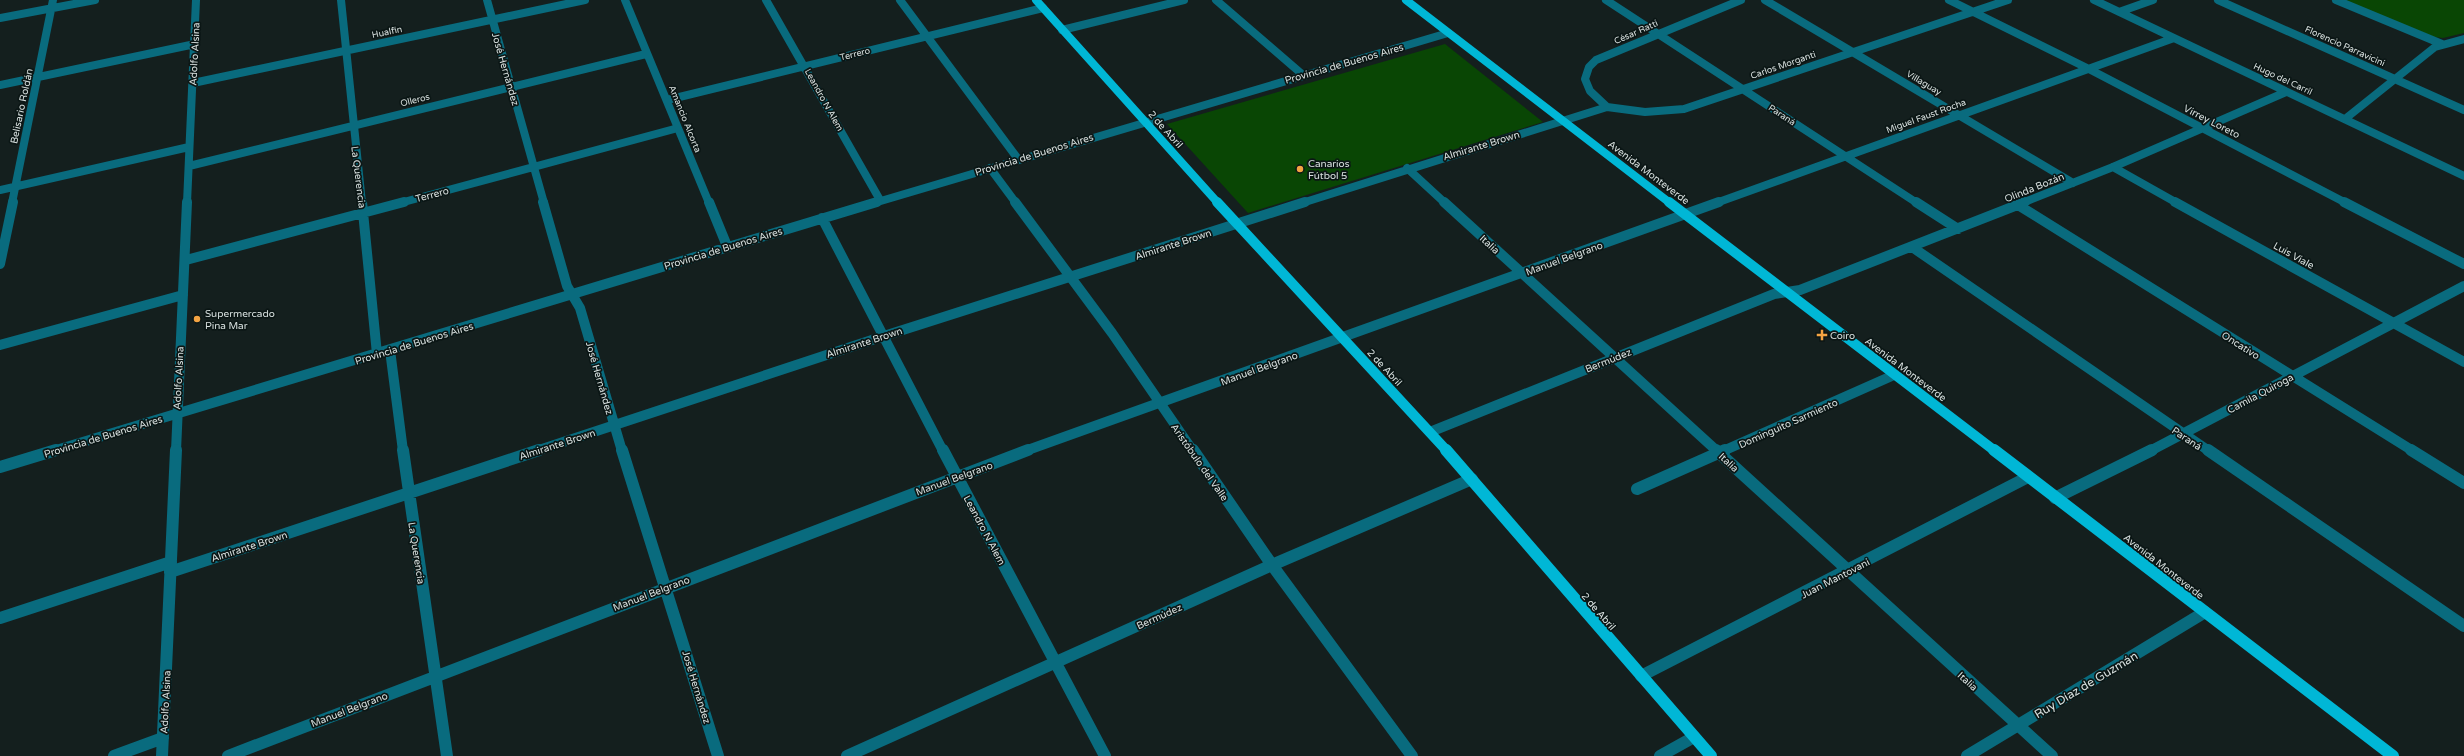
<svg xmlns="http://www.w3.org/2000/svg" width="2464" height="756" font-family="'Varela Round',sans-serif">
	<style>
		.green { fill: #094604 }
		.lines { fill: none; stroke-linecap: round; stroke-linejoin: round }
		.minor-far2 { stroke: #096b7e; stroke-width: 8 }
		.minor-far1 { stroke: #096b7e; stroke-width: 10 }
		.minor { stroke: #096b7e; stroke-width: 12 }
		.major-far2 { stroke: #00b7d6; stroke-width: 8 }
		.major-far1 { stroke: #00b7d6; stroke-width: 10 }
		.major { stroke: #00b7d6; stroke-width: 12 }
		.poi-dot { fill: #f4a443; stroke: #0b1615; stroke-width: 1.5 }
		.labels { text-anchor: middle; stroke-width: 3.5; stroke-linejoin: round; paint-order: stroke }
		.far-street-label { font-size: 9px; fill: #d8e0df; stroke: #0b1615 }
		.street-label { font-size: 10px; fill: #d8e0df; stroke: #0b1615 }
		.poi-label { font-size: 10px; fill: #d8e0df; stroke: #0b1615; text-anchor: start }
		.near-street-label { font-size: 12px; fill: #d8e0df; stroke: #0b1615 }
	</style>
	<rect width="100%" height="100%" fill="#141f1e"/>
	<path class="green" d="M2343,0H2464V33L2443,38L2434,37Z
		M1445,44L1543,122L1248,213L1167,124Z"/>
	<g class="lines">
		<path class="minor-far2" d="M341,0L362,203
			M487,0L544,203
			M625,0L709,203
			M766,0L880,200
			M900,0L1018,159
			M1216,0L1303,75
			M1606,0L1917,203
			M1765,0L2073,183
			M1949,0L2087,68L2346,203
			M2094,0L2464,176
			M2218,0L2464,110
			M2336,0L2442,44
			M2119,12L2153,0
			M0,18L95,0
			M1062,30L1184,0
			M193,83L585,0
			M0,85L195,44
			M667,100L1043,8
			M1607,107L1590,91L1585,79L1589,67L1596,60L1741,0
			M2345,119L2435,47L2464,39
			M189,166L646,54
			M2113,167L2177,203
			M990,168L1016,203
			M1407,168L1445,203
			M0,190L189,147
			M12,203L53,0
			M187,203L196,0
			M400,203L678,128
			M874,203L1448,33
			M1302,203L1607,107L1645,112L1684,109L2008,0
			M1716,203L2174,38
			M2022,203L2113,167L2286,92"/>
		<path class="minor-far1" d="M362,202L377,354
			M543,202L567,286L580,308L622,451
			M709,202L727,246
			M1015,202L1112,333L1193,451
			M1444,202L1717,451
			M1916,202L1958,229
			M2175,202L2464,362
			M2344,202L2464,264
			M2018,205L2413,451
			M822,218L943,451
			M1912,247L2209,451
			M186,260L404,202
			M0,264L13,202
			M0,345L183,295
			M390,350L403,451
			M1430,432L1774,294L1800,290L2025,202
			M53,451L877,202
			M176,451L187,202
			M536,451L884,336L1305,202
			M1025,451L1719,202
			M1723,451L1894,375
			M2150,451L2464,286"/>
		<path class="minor" d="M403,450L447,756
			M622,450L718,756
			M943,450L1105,756
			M1193,450L1272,565L1412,756
			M1716,450L2052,756
			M2208,450L2464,626
			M2411,450L2464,483
			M0,467L56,450
			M1637,489L1725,450
			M2055,498L2152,450
			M170,572L539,450
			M0,618L171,562
			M1641,676L2028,477
			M114,756L163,738
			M162,756L176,450
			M228,756L1028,450
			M847,756L1272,565L1472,479
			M1660,756L1694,737
			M1967,756L2205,612"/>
		<path class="major-far2" d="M1036,0L1218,203
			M1406,0L1670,203"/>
		<path class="major-far1" d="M1217,202L1447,451
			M1669,202L1995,451"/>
		<path class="major" d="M1446,450L1711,756
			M1994,450L2393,756"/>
	</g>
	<g class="poi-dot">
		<circle cx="1300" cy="169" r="4"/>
		<circle cx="197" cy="319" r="4"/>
		<path d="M1820 329h4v4h4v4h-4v4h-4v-4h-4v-4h4z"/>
	</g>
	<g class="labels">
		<g class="far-street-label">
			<text transform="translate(387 32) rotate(-12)" y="3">Hualfin</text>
			<text transform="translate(1636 32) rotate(-24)" y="3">César Ratti</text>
			<text transform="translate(2345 46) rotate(24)" y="3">Florencio Parravicini</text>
			<text transform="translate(855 54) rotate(-14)" y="3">Terrero</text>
			<text transform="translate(1783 65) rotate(-19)" y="3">Carlos Morganti</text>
			<text transform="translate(2283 79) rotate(25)" y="3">Hugo del Carril</text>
			<text transform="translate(1924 83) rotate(31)" y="3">Villaguay</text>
			<text transform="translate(415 100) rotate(-14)" y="3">Olleros</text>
			<text transform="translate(824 100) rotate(61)" y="3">Leandro N Alem</text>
			<text transform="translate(1782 115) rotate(33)" y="3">Paraná</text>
			<text transform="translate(1926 116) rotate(-20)" y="3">Miguel Faust Rocha</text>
			<text transform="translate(685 119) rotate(68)" y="3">Amancio Alcorta</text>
		</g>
		<g class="street-label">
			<text transform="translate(194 54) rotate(-87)" y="4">Adolfo Alsina</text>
			<text transform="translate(1344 63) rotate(-16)" y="4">Provincia de Buenos Aires</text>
			<text transform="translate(506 69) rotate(74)" y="4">José Hernández</text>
			<text transform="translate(21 106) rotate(-78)" y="4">Belisario Roldán</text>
			<text transform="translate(2212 121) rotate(27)" y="4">Virrey Loreto</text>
			<text transform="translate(1166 129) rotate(48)" y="4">2 de Abril</text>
			<text transform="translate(1481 145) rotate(-17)" y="4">Almirante Brown</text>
			<text transform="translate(1034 154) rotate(-17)" y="4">Provincia de Buenos Aires</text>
			<text transform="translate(1649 172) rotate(37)" y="4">Avenida Monteverde</text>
			<text transform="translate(359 177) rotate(83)" y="4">La Querencia</text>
			<text transform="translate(2034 187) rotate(-22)" y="4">Olinda Bozán</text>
			<text transform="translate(432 194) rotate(-15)" y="4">Terrero</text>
			<text transform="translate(1173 244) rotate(-18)" y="4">Almirante Brown</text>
			<text transform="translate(1490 244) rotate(43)" y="4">Italia</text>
			<text transform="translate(723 248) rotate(-17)" y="4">Provincia de Buenos Aires</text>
			<text transform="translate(2294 255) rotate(29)" y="4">Luis Viale</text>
			<text transform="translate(1564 258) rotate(-20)" y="4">Manuel Belgrano</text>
			<text transform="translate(864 342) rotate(-18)" y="4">Almirante Brown</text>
			<text transform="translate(414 343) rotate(-17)" y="4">Provincia de Buenos Aires</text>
			<text transform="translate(2241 345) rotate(32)" y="4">Oncativo</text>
			<text transform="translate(1608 360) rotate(-22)" y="4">Bermúdez</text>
			<text transform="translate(1385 367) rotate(47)" y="4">2 de Abril</text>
			<text transform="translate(1259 368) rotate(-20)" y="4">Manuel Belgrano</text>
			<text transform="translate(1906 369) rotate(37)" y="4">Avenida Monteverde</text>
			<text transform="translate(178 378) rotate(-87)" y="4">Adolfo Alsina</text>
			<text transform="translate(600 378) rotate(74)" y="4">José Hernández</text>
			<text transform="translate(2260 393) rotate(-28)" y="4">Camila Quiroga</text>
			<text transform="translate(1788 423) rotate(-24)" y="4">Dominguito Sarmiento</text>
			<text transform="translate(103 436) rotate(-17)" y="4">Provincia de Buenos Aires</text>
			<text transform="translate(2187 438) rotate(34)" y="4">Paraná</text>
			<text transform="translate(557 444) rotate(-18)" y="4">Almirante Brown</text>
			<text transform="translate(1200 462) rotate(55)" y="4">Aristóbulo del Valle</text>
			<text transform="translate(1729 462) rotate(43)" y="4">Italia</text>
			<text transform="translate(954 478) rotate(-20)" y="4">Manuel Belgrano</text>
			<text transform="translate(985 530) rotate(62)" y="4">Leandro N Alem</text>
			<text transform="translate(249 546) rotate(-18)" y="4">Almirante Brown</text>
			<text transform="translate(417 553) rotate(81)" y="4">La Querencia</text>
			<text transform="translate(2164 566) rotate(38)" y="4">Avenida Monteverde</text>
			<text transform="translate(1835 578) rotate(-27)" y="4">Juan Mantovani</text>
			<text transform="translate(651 593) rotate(-21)" y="4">Manuel Belgrano</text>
			<text transform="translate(1599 611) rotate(49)" y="4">2 de Abril</text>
			<text transform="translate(1159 616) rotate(-24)" y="4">Bermúdez</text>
			<text transform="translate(1968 681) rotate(42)" y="4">Italia</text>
			<text transform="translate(697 687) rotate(73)" y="4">José Hernández</text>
			<text transform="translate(165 702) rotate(-87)" y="4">Adolfo Alsina</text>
			<text transform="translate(349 709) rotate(-21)" y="4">Manuel Belgrano</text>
		</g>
		<g class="poi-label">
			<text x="1308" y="167">Canarios<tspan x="1308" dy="12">Fútbol 5</tspan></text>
			<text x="205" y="317">Supermercado<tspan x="205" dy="12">Pina Mar</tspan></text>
			<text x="1830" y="339">Coiro</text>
		</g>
		<g class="near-street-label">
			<text transform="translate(2086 685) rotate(-31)" y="4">Ruy Díaz de Guzmán</text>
		</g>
	</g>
</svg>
